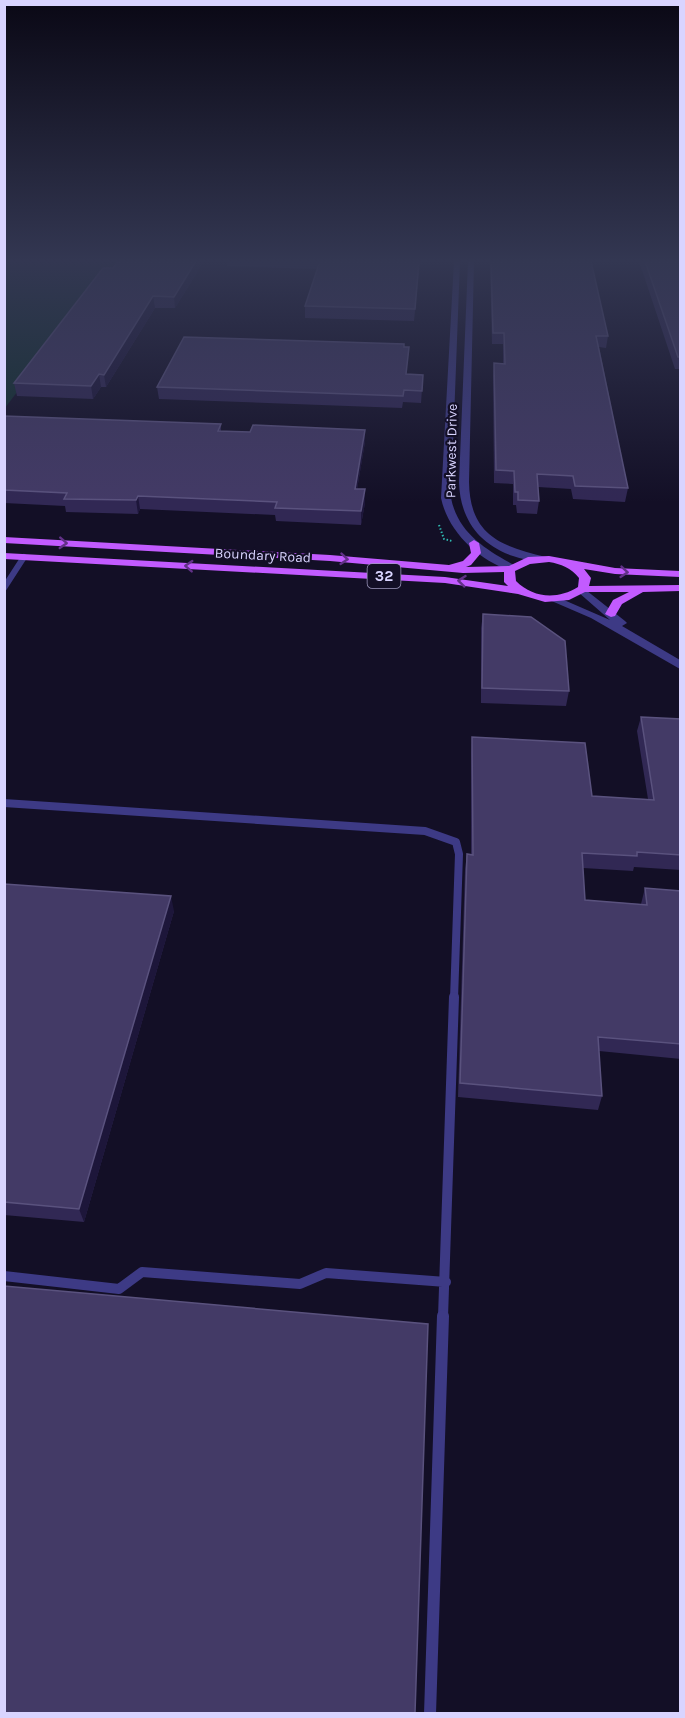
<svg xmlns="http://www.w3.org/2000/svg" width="685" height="1718" font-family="Karla,sans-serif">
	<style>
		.green { fill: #12302f }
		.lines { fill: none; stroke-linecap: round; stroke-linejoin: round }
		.path { stroke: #2fb8b0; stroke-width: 2; stroke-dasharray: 1.5 2; stroke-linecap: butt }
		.lane-far3 { stroke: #3d3a85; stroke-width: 6 }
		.lane-far2 { stroke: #3d3a85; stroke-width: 8 }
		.lane-far1 { stroke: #3d3a85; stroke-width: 10 }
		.lane { stroke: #3d3a85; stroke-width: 12 }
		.street { fill: #3d3a85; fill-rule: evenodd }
		.primary { fill: #c25bff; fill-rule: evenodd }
		.wall { fill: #312854 }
		.shaded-wall { fill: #1d163a }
		.building { fill: #433a66; stroke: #5a527e; stroke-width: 1.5 }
		.oneway { stroke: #623188 }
		.labels { text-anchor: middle; stroke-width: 4.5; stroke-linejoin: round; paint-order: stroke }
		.far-street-label { font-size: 14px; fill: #d9d4ff; stroke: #130f26 }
		.shield { fill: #130f26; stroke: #9e99be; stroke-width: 1.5 }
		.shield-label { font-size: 15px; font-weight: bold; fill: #d9d4ff }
	</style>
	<rect width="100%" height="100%" fill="#130f26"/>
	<path class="green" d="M5,261H116L5,408Z"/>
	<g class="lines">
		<path class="path" d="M439,525L444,539L452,541"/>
		<path class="lane-far3" d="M4,588L24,557"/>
		<path class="lane-far2" d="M4,803L425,831L456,842L459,854L454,999"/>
		<path class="lane-far1" d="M4,1276L119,1289L142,1272L300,1284L326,1273L446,1282
			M443,1317L454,997"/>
		<path class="lane" d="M430,1714L443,1316"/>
		<path class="street" d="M454,261H460L451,498C458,533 486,550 516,566V570L512,571C479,561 448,532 441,498Z
			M468,261H474L469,482C470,535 500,546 546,557V561C535,563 523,559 513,556C478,544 460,518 459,482Z
			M582,587L625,621L627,623L622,626L680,660V669L591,618L547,599L553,596L557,597L610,620L578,592V588Z"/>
		<path class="primary" d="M4,537L330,555L449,565L463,561L471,553L469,543L474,540L479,543L481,553L471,565L466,567L509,566L528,557L549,556L615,568L680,571V577L615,574L584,569L591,578L589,586L680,585V591L643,592L622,604L615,616L611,617L605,614L613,600L629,592H585L569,600L545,602L518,594L445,583L4,559V553L445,577L508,586L504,582V572L463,573L330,561L4,543ZM549,562C561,564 571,568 579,578L578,587C557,600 533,598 516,581L515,571L530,564Z"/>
	</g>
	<path class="wall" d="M204,261L175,308H155L106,387H101L93,399L17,396L14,383L113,268Z
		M227,261H420L414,321L305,318V306L317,269L227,266Z
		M490,261H591L608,336L606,348L599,347L628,488L625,502L573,499L571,489L538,487L539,501L537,514L517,513L516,505H513V484L494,483L493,375L494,363L503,364V344H492Z
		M639,261H681V369H675Z
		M404,347H409L406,374L423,375L421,403L403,402L402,408L159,399L157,387Z
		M4,416L221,424V431L365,442L357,489L365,503L361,525L276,521L275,515L140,509L138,514L66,512L65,506L4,503Z
		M483,614L569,691L566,706L481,703V628Z
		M641,717L681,719V870L634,867L633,871L583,868L585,900L641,904L645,888L681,891V1059L599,1051L602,1096L598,1110L458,1097L465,869L467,854L471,855V752L472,737L592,796L648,799L637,731Z
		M4,884L174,911L84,1222L4,1215Z"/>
	<path class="shaded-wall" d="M196,261H204L175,308L174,297Z
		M153,296L155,308L106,387L104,375Z
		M99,374L101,387L93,399L91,386Z
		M365,430V442L355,502V489Z
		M365,489V503L361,525V511Z
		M138,496L140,509L138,514L136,500Z
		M171,896L174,911L84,1222L79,1209Z"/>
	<path class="building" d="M118,261H196L174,297L153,296L104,375L99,374L91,386L14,383L103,268H113Z
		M320,261H419L415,309L305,306Z
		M491,261H591L608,336H596L628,488L575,486L573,476L537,474L539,501L518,500V492H515L514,471L496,470L494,363L505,364L504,333H493Z
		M645,261H681V357H678Z
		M184,337L404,344V347H409L406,374L423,375L422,391L404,390L403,396L157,387Z
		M4,416L221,424L218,431L250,432L253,425L365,430L355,489H365L361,511L275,508L277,502L138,496L136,500L64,499L67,493L4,490Z
		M483,614L531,617L565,641L569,691L482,688Z
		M641,717L681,719V855L637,852V856L582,853L585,900L647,905L645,888L681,891V1044L598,1037L602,1096L460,1083L467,854L473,855L472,737L585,743L592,796L654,800Z
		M4,884L171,896L79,1209L4,1202Z
		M4,1286L428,1324L415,1713H4Z"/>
	<defs><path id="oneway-chevron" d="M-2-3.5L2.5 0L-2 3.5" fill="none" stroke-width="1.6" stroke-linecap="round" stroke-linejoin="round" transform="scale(1.5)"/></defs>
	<g class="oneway">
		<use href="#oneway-chevron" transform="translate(63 543) rotate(3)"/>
		<use href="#oneway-chevron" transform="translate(344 559) rotate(5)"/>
		<use href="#oneway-chevron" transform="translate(189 566) rotate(-177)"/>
		<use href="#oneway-chevron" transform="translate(624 572) rotate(5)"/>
		<use href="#oneway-chevron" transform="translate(462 581) rotate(-174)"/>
	</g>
	<linearGradient id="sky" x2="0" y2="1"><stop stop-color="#0a0815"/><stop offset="0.52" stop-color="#333752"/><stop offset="1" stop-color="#333752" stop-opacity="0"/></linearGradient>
	<rect width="685" height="502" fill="url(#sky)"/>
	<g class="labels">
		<g class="far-street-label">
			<text transform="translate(451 451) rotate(-89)" y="5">Parkwest Drive</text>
			<text transform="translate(263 555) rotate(3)" y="5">Boundary Road</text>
		</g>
		<rect class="shield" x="367.5" y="564" width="33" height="24" rx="4.5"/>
		<g class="shield-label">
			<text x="384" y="581">32</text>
		</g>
	</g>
	<rect width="685" height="1718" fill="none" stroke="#d9d4ff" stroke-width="12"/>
</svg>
